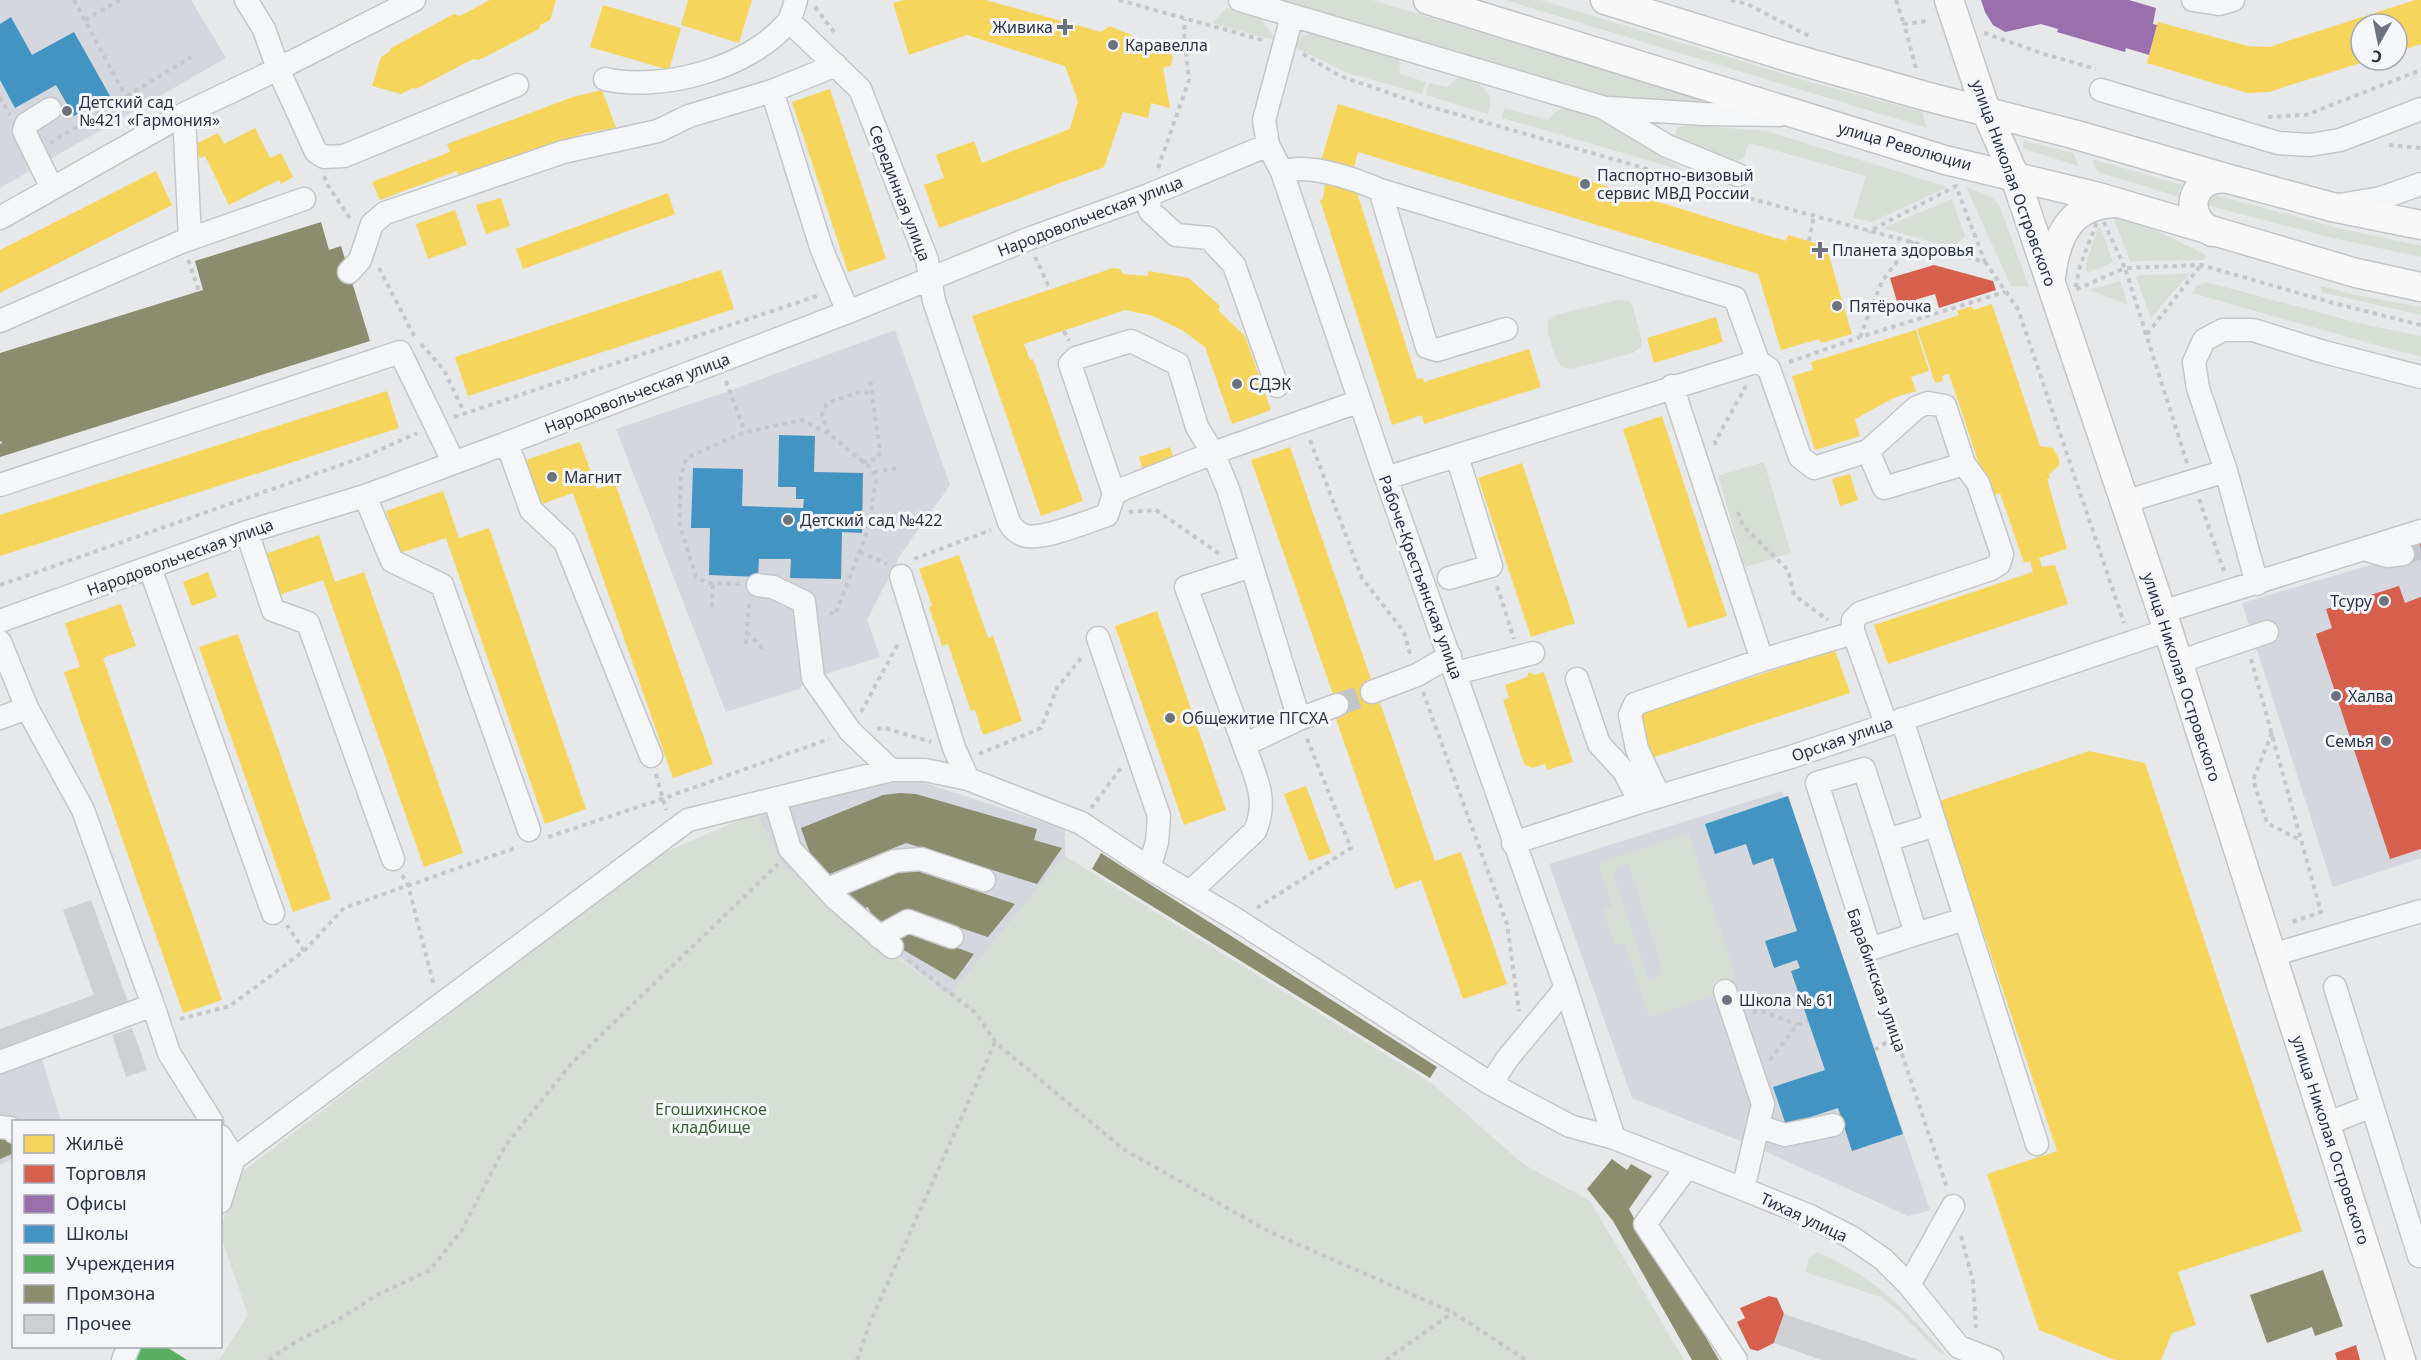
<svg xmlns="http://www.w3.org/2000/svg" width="2421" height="1360" font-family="'Noto Sans',sans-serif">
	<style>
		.built { fill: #d4d7dd }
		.green { fill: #d6ded6; fill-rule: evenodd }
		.homes { fill: #f6d55c }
		.shops { fill: #d6604d }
		.offices { fill: #9970ab }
		.schools { fill: #4393c3 }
		.public { fill: #5aae61 }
		.industry { fill: #8c8c6e }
		.building { fill: #ced0d3 }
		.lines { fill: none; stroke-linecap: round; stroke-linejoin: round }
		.minor-tunnel { stroke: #c1c4c9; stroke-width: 22; stroke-dasharray: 22 11; stroke-linecap: butt }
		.minor-casing { stroke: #c4c6c8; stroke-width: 25 }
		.major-casing { stroke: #c2c5c8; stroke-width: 31 }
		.path { stroke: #c5c6ca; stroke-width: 4; stroke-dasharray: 4.5 4.5; stroke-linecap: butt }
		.minor { stroke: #f5f6f7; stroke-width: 22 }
		.major { stroke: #f8f8f8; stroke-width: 28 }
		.poi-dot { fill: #6c737f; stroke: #f4f6f9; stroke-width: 2 }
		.labels { text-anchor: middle; stroke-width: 6; stroke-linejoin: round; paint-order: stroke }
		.poi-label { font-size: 16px; fill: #2b3445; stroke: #f4f6f9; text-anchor: start }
		.street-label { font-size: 16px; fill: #2b3445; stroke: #f4f6f9 }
		.park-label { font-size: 16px; fill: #3f6138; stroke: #f4f6f9 }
	</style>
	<rect width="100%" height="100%" fill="#e6e8ea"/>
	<path class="built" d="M0,0H191L226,58L0,188Z
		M895,330L950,485L901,554L867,620L880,657L807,680L799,689L726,712L616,429L729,391Z
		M2421,550V858L2333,887L2242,603Z
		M910,778L1065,829V856L949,996L783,866L756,813Z
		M1782,791L1784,797L1788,796L1930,1210L1908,1216L1753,1146L1632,1098L1549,864Z
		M0,1059H42L61,1121L14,1122L13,1159L0,1165Z"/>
	<path class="green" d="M1277,0H1372L1719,105L1597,96Z
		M1505,0H1540L1814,83L1922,112L1927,128Z
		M1227,8L1261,19L1277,41L1212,23Z
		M1309,34H1317L1399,59L1400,74L1426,82L1422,94L1345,72L1295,47L1302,36Z
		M1458,77C1479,83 1496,88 1488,114L1426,95L1429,83L1447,87Z
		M1504,108L1549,120L1553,114L1562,108L1602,120L1685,171L1502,118Z
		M1689,125L1766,131L1948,187L1872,222L1853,218L1866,176L1749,143L1744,157L1735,164L1674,137L1678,127Z
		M2024,141L2073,153L2079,166L2027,150L2023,147Z
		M2092,159L2182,185L2178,192L2180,197L2098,172Z
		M1966,187L1993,198L2000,207L2029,287L2011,286Z
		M2212,194L2334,227L2421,246V257L2333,238L2210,206L2206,203Z
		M1952,199L1965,236L1953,248L1883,228Z
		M2113,217L2147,226L2206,255L2204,260L2130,261Z
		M2098,227L2101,228L2113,262L2087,273L2086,264Z
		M2189,274L2151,318L2136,277L2139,275Z
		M2120,281L2128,305L2090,290Z
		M2206,282L2362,324L2421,336V356L2397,351L2192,293L2197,286Z
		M2321,286L2356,295L2421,307V315L2321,292Z
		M1617,300L1629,301L1632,305L1642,340L1641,347L1633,353L1571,369L1562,367C1554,357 1546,333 1548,321L1556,315Z
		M1764,462L1791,553L1745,567L1718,476Z
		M756,813L783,866L881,945L949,996L1065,856L1430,1082L1523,1164L1590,1201L1684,1360H219L248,1315L220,1234L221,1227L241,1173L656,856Z
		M1689,833L1735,973L1729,987L1730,990L1649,1017L1625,944H1614L1603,912L1612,905L1598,863ZM1628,864L1661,964L1659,976L1649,981L1614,877L1617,867Z
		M1817,1252C1874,1276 1902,1308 1944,1352L1941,1354L1899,1311L1881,1297L1805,1272L1809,1258Z"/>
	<path class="homes" d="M490,0H556L550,20L540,25L539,29L479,60L473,59L416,89L413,88L401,94L372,86L381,57L389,52L391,48L454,14L460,16Z
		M688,0H752L739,43L681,25Z
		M904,0H986L1101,32L1110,26L1131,35L1150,50L1159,44L1166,46L1173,57L1171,65L1163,68L1170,108L1151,103L1148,118L1123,112L1104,167L939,228L924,185L944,178L936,155L974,141L982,163L1005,154L1070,129L1078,101L1065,66L967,35L909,55L893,3Z
		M2415,0H2421V44L2397,52V24H2361V60H2370L2269,92L2247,93L2147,63L2158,22L2248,46L2269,47Z
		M603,5L681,28L669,70L590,47Z
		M830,89L886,259L848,272L792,102Z
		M602,90L616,128L585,133L461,180L457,171L380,200L372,182L450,152L447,144L573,97Z
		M1338,104L1786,241L1788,235L1826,246L1852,334L1821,343L1819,339L1781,350L1758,274L1358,152L1352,174L1320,164Z
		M255,128L270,158L281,153L293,177L281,184L279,180L229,205L205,156L200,158L194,145L218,133L224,144Z
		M156,171L172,205L0,293V250Z
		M1325,184L1355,187L1417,379L1423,378L1424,382L1529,349L1541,387L1424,424L1422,415L1392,425L1320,200L1323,199Z
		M668,193L675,214L523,269L516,249Z
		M501,198L510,226L486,234L476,205Z
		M455,210L467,245L428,259L416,224Z
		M1113,268L1120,269L1123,274L1147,276L1149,271L1189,278L1220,306L1218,310L1245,336L1271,410L1232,424L1205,347L1182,330L1153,316L1125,310L1024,344L1030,360L1033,359L1083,501L1041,516L972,316Z
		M721,270L734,309L468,396L455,357Z
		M1992,304L2040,446L2053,448L2059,459V466L2049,474L2050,478L2047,479L2067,549L2039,558L2042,567L2055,565L2068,604L1888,664L1874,625L2033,572L2030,561L2024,563L2000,493L1990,497L1949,374L1942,376L1943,381L1935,383L1917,329L1959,315L1957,311L1972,306L1973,310Z
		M1716,317L1723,342L1654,363L1647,338Z
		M1916,330L1929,371L1911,377L1916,391L1896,397L1855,419L1860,436L1815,450L1792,376L1813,370L1811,362Z
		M387,391L399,428L0,556V515Z
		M1662,416L1727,616L1688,628L1623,429Z
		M580,442L597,489L615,483L713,764L673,778L573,493L539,505L523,461Z
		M1170,447L1176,465L1145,476L1139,457Z
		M1290,447L1371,679L1367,680L1376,704L1380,703L1435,861L1461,852L1507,984L1463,999L1421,880L1395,889L1336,719L1341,717L1251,460Z
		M1522,463L1575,623L1531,637L1478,478Z
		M1850,474L1858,500L1840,506L1832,479Z
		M443,491L459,538L489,528L586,809L545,824L446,538L400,553L386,511Z
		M319,535L335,582L364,572L463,853L424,867L323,580L276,596L262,555Z
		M959,555L988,638L993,636L1022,721L983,735L975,710L971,711L948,644L942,646L929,607L932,606L919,569Z
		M208,572L217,597L192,606L183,582Z
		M121,604L136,646L103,658L222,1000L183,1013L64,672L80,667L65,623Z
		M1157,611L1226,810L1184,825L1115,626Z
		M238,634L331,899L293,912L199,647Z
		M1835,650L1850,693L1651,758L1637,715Z
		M1529,672L1534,675L1544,672L1573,762L1547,770L1545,764L1532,768L1524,764L1503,700L1509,698L1505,685L1527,677Z
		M2089,751L2145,763L2302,1231L2178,1272L2196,1325L2172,1333L2161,1360H2115L2039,1330L1987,1174L2057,1151L1939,801Z
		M1306,786L1331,853L1309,861L1284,794Z"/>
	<path class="shops" d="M1934,265L1993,281L1996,290L1939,308L1935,294L1898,305L1890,278Z
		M2421,539V555L2405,560L2401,546Z
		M2399,586L2405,603L2421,597V849L2390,859L2316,634L2332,628L2326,609Z
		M1769,1296L1777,1298L1784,1314L1774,1343L1758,1351L1750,1349L1737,1322L1745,1318L1740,1308Z
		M2356,1345L2360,1360H2337L2335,1353Z"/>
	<path class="offices" d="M1981,0H2129L2156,8L2153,24L2157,25L2149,55L2126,48L2125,52L2057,32L2058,29L2041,24L2005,32L1993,25L1985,12Z"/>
	<path class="schools" d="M11,17L32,55L74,32L110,96L74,116L56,85L15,108L0,80V24Z
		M779,435L815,436L814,472L863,473L862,533L842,532L841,579L790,578L791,559H759L758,577L709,575L710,528H691L693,468L743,469L742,506L803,508L804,499H796V487H778Z
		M1788,796L1903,1134L1852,1151L1838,1108L1786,1125L1773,1087L1825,1070L1791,971L1800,968L1797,960L1774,968L1765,941L1797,931L1773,858L1753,865L1746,844L1715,854L1705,824Z"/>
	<path class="public" d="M140,1346H165L187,1360H133Z"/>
	<path class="industry" d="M321,222L329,250L341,246L370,341L0,457V353L203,290L195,261Z
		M900,793L916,794L1037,829L1034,840L1062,848L1037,884L906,843L825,876L814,865L801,828L883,795Z
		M1101,853L1437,1067L1430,1078L1092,869Z
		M905,867L1015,904L988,937L909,911L876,925L868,907L857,911L849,893Z
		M909,930L974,954L955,980L895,945L902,932Z
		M6,1132L14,1146V1153L0,1159V1136Z
		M1612,1159L1627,1170L1631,1164L1652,1176L1629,1209L1668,1279L1671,1278L1719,1360H1692L1613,1221L1587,1189Z
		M2323,1270L2343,1326L2315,1336L2312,1327L2267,1343L2250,1295Z"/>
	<path class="building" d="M91,900L130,1008L2,1054L0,1047V1029L94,995L63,910Z
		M132,1028L147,1070L126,1077L112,1035Z
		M1784,1314L1859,1339L1918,1360H1822L1774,1343Z"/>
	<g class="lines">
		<path class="minor-tunnel" d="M2403,554L2421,548
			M1337,705L1372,692"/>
		<g class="minor-casing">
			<path id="minor" d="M246,0L264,29L278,69L316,152L324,157L344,156L517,85
				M1240,0L1602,107L1667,146L1738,175
				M2193,0L2219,4L2233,0
				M1292,16L1264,120L1268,145L1282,172L1386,478L1566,988L1614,1138
				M789,21L860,89L927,260L934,301L1009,522C1012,528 1016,532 1023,535C1039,542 1089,521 1107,515L1114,494L1125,488L1213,453L1360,401
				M605,79C662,92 750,68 788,22C792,16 794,7 796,0
				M2101,90L2278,143L2310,145L2340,140L2421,109
				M772,91L822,250L848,312
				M1609,108L1704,114L1780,115
				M50,109L26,124L24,131L52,188
				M184,114L190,239
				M1282,172C1307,162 1355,179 1380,190L1735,298L1758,361L1769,369L1800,457L1814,468L1868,451L1917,407L1928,403L1945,406L1964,464L1884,488L1868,451
				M1380,190L1427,347L1437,350L1506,329
				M1149,195L1150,211L1176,235L1209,238L1234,265L1277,386
				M2339,205L2381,198L2421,184
				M0,218L184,114L278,69L414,0
				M349,272L360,260L372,224L385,213L563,152L658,131L689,116L772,91L836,65
				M0,321L181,242L304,199
				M1672,386L1762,660
				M507,443L531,510L565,542L651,756
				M1386,478L1758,361
				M0,485L400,352L453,461
				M1114,494L1070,364L1076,358L1131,341L1178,364L1197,427L1213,453L1228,489L1299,719
				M365,496L392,561L442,585L529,830
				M2124,502L2226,471
				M247,532L273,610L308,623L393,859
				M2367,550L2387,556L2403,554
				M150,568L273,913
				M901,576L954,748L968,779
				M1449,578L1491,566L1457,456
				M2257,584L2226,471L2198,388L2194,362L2204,340L2223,330H2253L2324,352L2421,377
				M758,585L773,587L804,602L813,678L850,731L891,770
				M2162,612L2421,531
				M0,621L247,532L365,496L507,443L848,312L1028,239L1149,195L1268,145
				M1098,638L1159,816L1157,842L1149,868
				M0,642L27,708L83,810L153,1005
				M2178,662L2267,632
				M1456,673L1533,653
				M1577,679L1599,744L1624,771L1640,802
				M1372,692L1417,675L1450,656
				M0,718L27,708
				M1902,719L2037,1144
				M1886,724L1853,631V620L1860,613L1991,569L1999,564L2002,554L1978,483L1964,464
				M1244,745L1186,587L1251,566
				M1659,796L1637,749L1630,715L1635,704L1762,660L1843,636
				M775,800L790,849L836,899L892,947
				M1936,825L1887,840L1916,934L1965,919
				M1887,840L1864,769L1817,783L1870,949L1916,934
				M1513,843L1640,802L1791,757L2168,630
				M828,889L895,861L921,859L984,880
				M1190,892L1255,831C1269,799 1255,776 1244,745L1299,719L1337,705
				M879,937L908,921L952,937
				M2272,955L2421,911
				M2335,987L2419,1256
				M1725,991L1763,1104L1743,1189
				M0,1062L153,1005L169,1053L212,1122
				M1491,1084L1507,1059L1566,988
				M2326,1124L2372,1106
				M1758,1126L1785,1135L1833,1125
				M0,1127L10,1128L14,1132
				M220,1136L234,1158L220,1202
				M220,1158H234L239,1155L688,820L891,770H925L968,779L1081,823L1149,868L1237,920L1491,1084L1570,1126L1614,1138L1743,1189L1810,1216L1851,1237L1883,1259L1909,1285L1959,1347L1992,1360
				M1687,1167L1645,1224L1736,1360
				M1909,1285L1953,1206
				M123,1360L129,1346"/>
		</g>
		<g class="major-casing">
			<path id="major" d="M1428,0L1945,160L2095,196L2356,273L2421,287
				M1605,0L1788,57L1925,96L2073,134L2229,179L2332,207L2421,225
				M1949,0L1986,111L2015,177L2168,630L2401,1360
				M2212,232C2180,215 2192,173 2229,179
				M2051,277C2056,237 2069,205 2114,203"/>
		</g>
		<path class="path" d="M74,0L126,97
			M1119,0L1266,41
			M1731,0L1747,4L1809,36
			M1896,0L1904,24
			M815,7L834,32
			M85,20L120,0
			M1984,33L2044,54L2096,69
			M1303,54L1340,76L1421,104L1696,183
			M1916,68L1904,24L1927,21
			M0,97L10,115
			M2268,117L2306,115L2421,70
			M50,143L191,57
			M2389,145L2421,148
			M1158,168L1189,80L1184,34L1185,19
			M324,176L327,184L351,220
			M1741,196L1985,262L1956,186L1868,232
			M2100,214L2125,268L2075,290L2080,266Z
			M1809,241L1814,216
			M1035,257L1050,289
			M188,260L199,291
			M1985,262L2018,309L2124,623
			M379,268L414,336
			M1064,331L1069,341
			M2147,334L2201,265
			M1860,337L1882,281L1913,241
			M421,344L444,370L465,414
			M1789,362L1860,337L2005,292
			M726,381L745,432
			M454,417L820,295
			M829,433L822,415L827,403L863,391L872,395
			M1310,440L1362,578L1404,632L1411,657
			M0,441V444
			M1716,445L1715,442L1746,386
			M862,462L877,459L880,452L870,379
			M2187,463L2125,268L2201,265L2337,304L2421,325
			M874,472L897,468
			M2199,499L2224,571
			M1129,512L1156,510L1221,555
			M1738,512L1743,526L1788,570L1794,595L1828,620
			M860,552L887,564
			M914,559L991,530
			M740,584L707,583L696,577L679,523L681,478L685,462L688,457L745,432L802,420L829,434L872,469L876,480L868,530L835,615L825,610
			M0,585L366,456L417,433
			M1497,586L1514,639
			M712,607L713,584
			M747,632L765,651
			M746,644L749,603
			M2251,659L2321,912L2289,923
			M1423,692L1507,924L1519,1011
			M861,712L899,642
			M877,729L885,728L931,742
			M2272,733L2253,780L2267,823L2300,840
			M979,754L1041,728L1057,688L1083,656
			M656,774L666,810
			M1091,808L1121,768
			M548,837L662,799L829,739
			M402,875L408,885L434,986
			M1257,908L1351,848L1306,736
			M304,951L344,908L518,847
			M908,960L977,1014L995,1042L1123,1149L1268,1231L1452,1312L1526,1360
			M1873,968L1947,1188
			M1753,1012L1760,1010L1797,1025
			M180,1019L230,1006L304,951L287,925
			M1875,1050L1896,1036
			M1770,1060L1797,1025L1808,1021
			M1961,1236L1973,1281L1976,1328
			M269,1360L290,1345L343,1317L375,1296L430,1270L462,1230L505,1146L571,1064L778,864
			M857,1360L869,1325L995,1042
			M1386,1360L1452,1313"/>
		<use href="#minor" class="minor"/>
		<use href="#major" class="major"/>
	</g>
	<g class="poi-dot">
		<path d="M1062 18h6v6h6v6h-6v6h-6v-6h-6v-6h6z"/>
		<circle cx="1113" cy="45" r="6"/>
		<circle cx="67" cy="111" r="6"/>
		<circle cx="1585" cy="184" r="6"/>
		<path d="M1817 241h6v6h6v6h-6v6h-6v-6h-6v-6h6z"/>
		<circle cx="1837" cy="306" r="6"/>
		<circle cx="1237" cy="384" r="6"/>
		<circle cx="552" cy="477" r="6"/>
		<circle cx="788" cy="520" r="6"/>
		<circle cx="2384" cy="601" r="6"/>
		<circle cx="2336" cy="696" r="6"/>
		<circle cx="1170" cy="718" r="6"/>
		<circle cx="2386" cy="741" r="6"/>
		<circle cx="1727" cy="1000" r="6"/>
	</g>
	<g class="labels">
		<g class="poi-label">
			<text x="1053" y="33" text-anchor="end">Живика</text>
			<text x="1125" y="51">Каравелла</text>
			<text x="79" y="108">Детский сад<tspan x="79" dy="18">№421 «Гармония»</tspan></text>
			<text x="1597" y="181">Паспортно-визовый<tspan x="1597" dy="18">сервис МВД России</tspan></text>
			<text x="1832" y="256">Планета здоровья</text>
			<text x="1849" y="312">Пятёрочка</text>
			<text x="1249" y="390">СДЭК</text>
			<text x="564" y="483">Магнит</text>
			<text x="800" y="526">Детский сад №422</text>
			<text x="2372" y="607" text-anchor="end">Тсуру</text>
			<text x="2348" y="702">Халва</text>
			<text x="1182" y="724">Общежитие ПГСХА</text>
			<text x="2374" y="747" text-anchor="end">Семья</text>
			<text x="1739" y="1006">Школа № 61</text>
		</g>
		<g class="street-label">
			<text transform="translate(1905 146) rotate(16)" y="6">улица Революции</text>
			<text transform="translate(2014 183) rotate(70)" y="6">улица Николая Островского</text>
			<text transform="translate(900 193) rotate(69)" y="6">Серединная улица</text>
			<text transform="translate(1090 216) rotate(-21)" y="6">Народовольческая улица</text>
			<text transform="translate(637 393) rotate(-21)" y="6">Народовольческая улица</text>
			<text transform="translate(180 557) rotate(-20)" y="6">Народовольческая улица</text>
			<text transform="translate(1421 577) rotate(70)" y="6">Рабоче-Крестьянская улица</text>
			<text transform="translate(2182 677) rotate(72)" y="6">улица Николая Островского</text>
			<text transform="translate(1842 739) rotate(-19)" y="6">Орская улица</text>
			<text transform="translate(1877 980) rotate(71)" y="6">Барабинская улица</text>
			<text transform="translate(2331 1140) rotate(72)" y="6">улица Николая Островского</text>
			<text transform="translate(1804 1217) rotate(25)" y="6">Тихая улица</text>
		</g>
		<g class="park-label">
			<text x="711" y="1115">Егошихинское<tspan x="711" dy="18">кладбище</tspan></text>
		</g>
	</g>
	<rect x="12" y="1120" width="210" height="228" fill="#f4f6f9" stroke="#a4a8b1" stroke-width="1.5"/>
	<rect x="24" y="1135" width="30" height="18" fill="#f6d55c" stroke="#a4a8b1" stroke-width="1.5"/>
	<text x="66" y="1150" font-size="18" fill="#2b3445">Жильё</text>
	<rect x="24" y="1165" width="30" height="18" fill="#d6604d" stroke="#a4a8b1" stroke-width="1.5"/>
	<text x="66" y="1180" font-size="18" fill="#2b3445">Торговля</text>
	<rect x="24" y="1195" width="30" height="18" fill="#9970ab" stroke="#a4a8b1" stroke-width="1.5"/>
	<text x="66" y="1210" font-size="18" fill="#2b3445">Офисы</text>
	<rect x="24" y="1225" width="30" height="18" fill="#4393c3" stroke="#a4a8b1" stroke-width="1.5"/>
	<text x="66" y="1240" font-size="18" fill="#2b3445">Школы</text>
	<rect x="24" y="1255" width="30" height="18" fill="#5aae61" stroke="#a4a8b1" stroke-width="1.5"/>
	<text x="66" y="1270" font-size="18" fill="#2b3445">Учреждения</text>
	<rect x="24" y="1285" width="30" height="18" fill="#8c8c6e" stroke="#a4a8b1" stroke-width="1.5"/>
	<text x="66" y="1300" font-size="18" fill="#2b3445">Промзона</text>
	<rect x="24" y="1315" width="30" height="18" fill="#ced0d3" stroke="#a4a8b1" stroke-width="1.5"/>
	<text x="66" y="1330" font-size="18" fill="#2b3445">Прочее</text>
	<g transform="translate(2379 42) rotate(189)"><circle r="28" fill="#f4f6f9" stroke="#a4a8b1" stroke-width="1.5"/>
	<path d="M0-4.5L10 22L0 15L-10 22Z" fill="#6c737f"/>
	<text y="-9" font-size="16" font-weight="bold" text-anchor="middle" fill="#2b3445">С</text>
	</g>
</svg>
